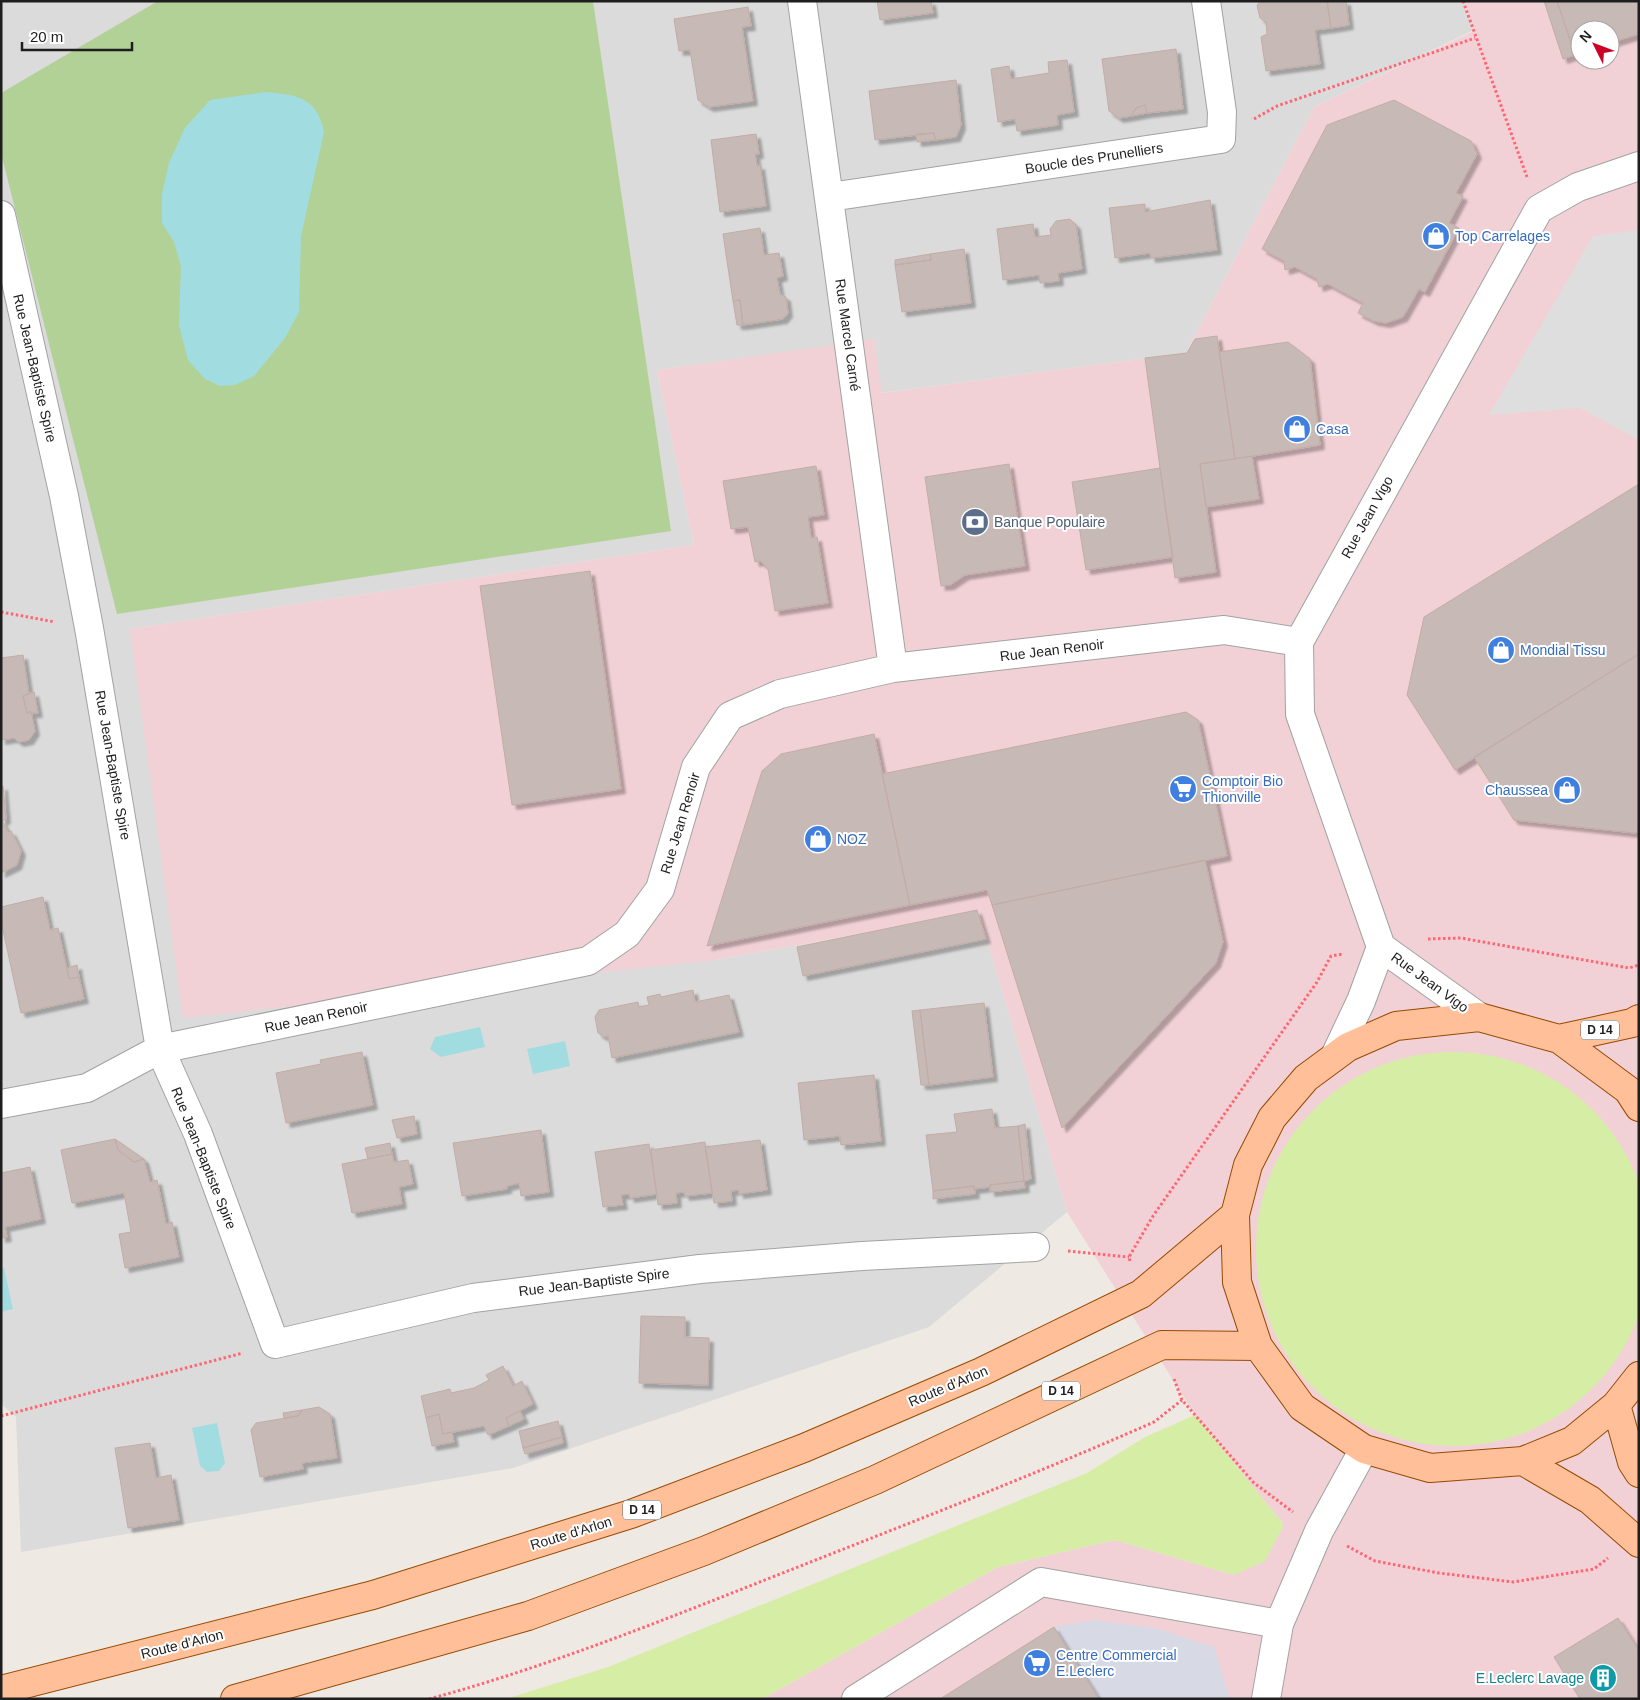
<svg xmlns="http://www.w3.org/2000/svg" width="1640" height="1700" font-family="Arial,sans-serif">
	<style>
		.residential { fill: #dcdbdb }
		.commercial { fill: #f1d1d6; fill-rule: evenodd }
		.grass { fill: #d6eda6 }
		.forest { fill: #b2d196 }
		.parking { fill: #dedede }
		.plaza { fill: #d7dae5 }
		.water { fill: #a1dde0 }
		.building { fill: #c7bab6; stroke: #c2aca5; filter: url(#shadow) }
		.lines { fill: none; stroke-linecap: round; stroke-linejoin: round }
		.minor-casing { stroke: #a2a2a2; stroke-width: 30 }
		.major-casing { stroke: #984900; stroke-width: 30 }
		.path { stroke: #ff6572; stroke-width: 3; stroke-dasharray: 2.5 2.5; stroke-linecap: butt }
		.minor { stroke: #fff; stroke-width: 28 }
		.major { stroke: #ffc099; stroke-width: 28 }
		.labels { text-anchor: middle; stroke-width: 4; stroke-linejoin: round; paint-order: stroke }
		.shield { fill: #fff; stroke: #626262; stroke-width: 1 }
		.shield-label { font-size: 12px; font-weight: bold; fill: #1e1e1e }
		.street-label { font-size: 14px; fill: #1e1e1e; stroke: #fff }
		.shop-label { font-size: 14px; fill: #366cbe; stroke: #fff; text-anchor: start }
		.service-label { font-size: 14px; fill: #4e5e75; stroke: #fff; text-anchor: start }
		.culture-label { font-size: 14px; fill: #0d838f; stroke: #fff; text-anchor: end }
	</style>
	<defs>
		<filter id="shadow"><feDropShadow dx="4.5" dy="4.5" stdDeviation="1" flood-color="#0004"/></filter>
	</defs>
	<rect width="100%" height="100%" fill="#efe9e3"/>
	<path class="residential" d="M1,1H1464L1474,30L1314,107L1186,353L881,393L874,340L657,370L694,545L130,629L715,960L979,912L1067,1212L929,1327L513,1468L21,1552L16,1417L1,1404Z"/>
	<path class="commercial" d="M1464,1H1639V1699H762L998,1567L1115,1540L1234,1575L1284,1525L1195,1415L1067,1212L979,912L715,960L183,1018L130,629L694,545L657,370L874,339L882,393L1186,353L1314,107L1474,31ZM1580,30H1610V60H1580Z"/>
	<path class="grass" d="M1256 1249a197 197 0 1 1 394 0a197 197 0 1 1-394 0Z
		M1195,1415L1284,1525L1265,1561L1234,1575L1115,1540L998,1567L762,1699H506L608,1667L1087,1473L1145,1437Z"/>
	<path class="forest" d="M158,1H593L671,531L117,614L1,153V93Z"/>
	<path class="parking" d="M1639,230V440L1580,408L1489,415L1593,236Z"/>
	<path class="plaza" d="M1094,1620L1159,1629L1214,1647L1230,1699H1099L1054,1627Z"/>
	<path class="water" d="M266,92C297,95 317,97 324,132L301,236L299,312L285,338L254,376L235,385L220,386L205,379L188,360L179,325L181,266L174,242L162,223V194L169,163L185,128L210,100Z
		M480,1027L485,1047L441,1057L430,1049L435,1037Z
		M565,1041L570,1066L533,1074L527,1049Z
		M1,1268H4L13,1309L1,1312Z
		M217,1423L225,1463L219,1471L207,1472L200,1466L192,1428Z"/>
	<path class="building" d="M877,1H931L933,13L880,20Z
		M1261,1H1327L1331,28L1315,30L1320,64L1266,71L1261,37L1267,34L1266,22L1260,18L1257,5Z
		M1327,1H1346L1349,25L1331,28Z
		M1544,1H1557L1575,55L1563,59Z
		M1557,1H1639V34L1610,43V30H1580V53L1575,55Z
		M748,7L751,26L742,27L753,101L709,107L698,100L690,50L679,51L674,19Z
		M1176,49L1183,109L1147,113L1145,105L1136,108L1131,116L1119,118L1109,111L1102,59Z
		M1067,60L1074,112L1057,115L1058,125L1017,131L1015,119L998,122L991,69L1009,66L1011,79L1049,73L1048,62Z
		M956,80L961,125L956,137L935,140L934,133L875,140L869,91Z
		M1394,100L1471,141L1477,154L1456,193L1463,196L1449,223L1459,228L1425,292L1419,289L1403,317L1386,323L1374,321L1358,313L1363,303L1328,284L1319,287L1317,279L1295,267L1285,270L1284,261L1262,249L1327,125Z
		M1145,105L1147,113L1131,116L1136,108Z
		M934,133L935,140L917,142L916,134Z
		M756,134L759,154H755L757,166L760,165L766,206L720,212L711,140Z
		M1210,200L1217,250L1151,258L1150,253L1115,258L1109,208L1145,204V212Z
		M1070,219L1076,225L1082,269L1058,273L1059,281L1040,283L1039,275L1003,280L997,229L1033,224L1035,237L1051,235L1050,229L1056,221Z
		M760,228L764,255L779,253L783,276L777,278L780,294L786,297L788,313L783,319L743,325L740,300L733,301L723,234Z
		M964,249L971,303L902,312L895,265L931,260L930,254Z
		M930,254L931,260L895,265V260Z
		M740,300L743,325H737L733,301Z
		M1217,336L1235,459L1200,464L1216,572L1175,578L1145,358L1187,353L1195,339Z
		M1288,342L1310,359L1320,445L1235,459L1219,352Z
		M1252,456L1259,499L1206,507L1200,464Z
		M1009,464L1025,566L965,575L950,585L941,586L925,477Z
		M816,466L824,515L808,517L811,538L817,537L828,603L775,611L768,569L760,561L755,562L748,527L731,529L723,481Z
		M1160,468L1173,557L1086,570L1072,482Z
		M1639,484V654L1455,770L1407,695L1424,617Z
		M590,571L621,789L512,805L480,586Z
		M1639,654V831L1635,833L1514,820L1474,757Z
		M23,655L29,694L23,696L27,713L31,711L35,731L29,740L19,742L14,738L1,740V658Z
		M34,692L38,713H27L23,696Z
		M1186,712L1198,720L1227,856L992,905L987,890L910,905L882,774Z
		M874,734L910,905L707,946L762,771L781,754Z
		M1,786H3L6,819L2,821L8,832L11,831L21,851L17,865L1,873Z
		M1205,860L1223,942L1216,963L1062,1128L992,905Z
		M43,897L50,930L58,928L69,979L79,977L84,999L21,1013L1,921V907Z
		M977,910L986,939L803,976L797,947Z
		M77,965L79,977L69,979L67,968Z
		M693,990L695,1002L729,995L739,1032L612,1058L608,1036L605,1037L598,1033L595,1017L599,1010L638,1002L639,1007L649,1005L647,997L660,994L661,997Z
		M984,1003L993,1077L929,1085L920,1010Z
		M920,1010L929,1085H921L912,1011Z
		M362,1052L373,1105L286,1123L276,1073L321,1064L320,1060Z
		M874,1075L881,1141L841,1145L840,1136L804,1140L798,1083Z
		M992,1109L995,1128L1018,1126L1024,1181L990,1185V1187L974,1189V1186L933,1191L926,1135L957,1132L954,1114Z
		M414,1116L417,1134L397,1138L392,1120Z
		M1025,1124L1031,1179L1024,1181L1018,1126Z
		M541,1130L549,1192L521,1196L519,1183L507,1186V1189L462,1196L453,1143Z
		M115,1139L144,1159L134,1162L118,1150Z
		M115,1139L118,1150L134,1162L144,1159L150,1182L157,1180L166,1224L172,1222L179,1257L125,1268L119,1234L131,1232L124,1193L72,1203L61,1150Z
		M760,1140L767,1190L739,1194V1190L731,1191L732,1201L714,1203L705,1147Z
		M705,1142L712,1193L685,1196L684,1192L676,1193L677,1203L658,1205L651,1150Z
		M390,1143L392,1154L368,1159L365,1148Z
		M649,1144L657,1194L630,1198L629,1194L621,1195L623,1205L603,1207L595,1152Z
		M392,1154L394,1162L408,1160L413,1184L399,1187L402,1204L352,1213L342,1164Z
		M30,1167L41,1219L5,1227L7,1237L1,1238V1173Z
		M1024,1181L1025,1188L990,1192V1185Z
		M974,1186L975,1194L933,1199V1191Z
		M641,1316L685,1317V1337L709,1338L708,1385L639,1383Z
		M503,1366L513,1386L522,1381L533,1404L506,1418L509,1426L488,1435L484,1426L443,1434L439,1414L426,1418L421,1396L450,1389L451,1393L474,1388L489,1380L486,1375Z
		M319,1407L330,1414L337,1458L302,1463L303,1469L260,1477L251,1430L256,1423L298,1416L302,1410Z
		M302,1410L298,1416L284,1418L283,1413Z
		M520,1411L524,1419L509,1426L506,1418Z
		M439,1414L443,1434L452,1432L454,1442L432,1446L426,1418Z
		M558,1421L562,1437L523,1448L519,1431Z
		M562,1437L563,1443L525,1454L523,1448Z
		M150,1443L156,1478L171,1475L179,1520L128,1528L115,1448Z
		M1618,1618L1639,1651V1699H1580L1554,1657Z
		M1054,1627L1099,1699H940Z"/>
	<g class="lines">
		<g class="minor-casing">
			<path id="minor" d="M802,1L893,668
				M830,197L1221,139L1222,112L1206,1
				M1,215L64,496L89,628L160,1049L198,1134L275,1344L473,1298L700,1269L862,1256L1035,1247
				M1479,1017L1381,947L1300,714L1299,642L1539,209L1578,187L1639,166
				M1335,1056L1361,1001L1381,947
				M1,1104L87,1088L160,1049L588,961L627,934L660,889L696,767L730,716L780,694L893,668L1224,630L1299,642
				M856,1699L1041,1582L1279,1624
				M1266,1699L1279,1624L1319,1531L1364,1449"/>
		</g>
		<g class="major-casing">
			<path id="major" d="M1559,1039L1632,1023L1639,1019
				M1639,1107L1628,1090L1559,1039L1479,1017L1396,1026L1348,1047L1306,1078L1272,1118L1248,1165L1235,1215L1237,1282L1258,1346L1302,1407L1364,1449L1430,1468L1523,1461L1572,1441L1616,1405L1639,1376
				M1616,1405L1632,1462L1639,1473
				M1523,1461L1590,1500L1639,1543
				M1,1690L373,1595L631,1514L804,1448L981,1372L1141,1294L1235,1215
				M235,1699L528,1616L704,1551L875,1480L1162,1345L1258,1346"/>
		</g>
		<path class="path" d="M1463,1L1527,177
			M1254,119L1277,106L1475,38
			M1,612L55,622
			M1428,939L1461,938L1629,968L1639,965
			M1068,1251L1129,1257
			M1130,1261L1129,1257L1153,1216L1317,982L1331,956L1343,954
			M1174,1379L1182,1400L1254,1483L1293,1512
			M1,1416L243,1353
			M1347,1546L1375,1561L1439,1573L1513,1582L1594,1569L1608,1558
			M429,1699C547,1667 661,1621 775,1576C902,1526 1029,1477 1154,1422L1182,1400"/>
		<use href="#minor" class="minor"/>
		<use href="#major" class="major"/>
	</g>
	<defs>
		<g id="shop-disc" transform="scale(1.4375)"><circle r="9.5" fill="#3f7fe0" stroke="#fff"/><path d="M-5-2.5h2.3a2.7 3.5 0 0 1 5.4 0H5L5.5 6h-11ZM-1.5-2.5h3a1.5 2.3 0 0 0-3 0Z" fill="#fff"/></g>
		<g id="bank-disc" transform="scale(1.4375)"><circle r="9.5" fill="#5c6f8a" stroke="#fff"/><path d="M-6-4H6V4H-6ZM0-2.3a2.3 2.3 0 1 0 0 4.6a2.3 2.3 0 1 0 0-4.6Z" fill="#fff"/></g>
		<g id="supermarket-disc" transform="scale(1.4375)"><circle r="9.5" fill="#3f7fe0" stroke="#fff"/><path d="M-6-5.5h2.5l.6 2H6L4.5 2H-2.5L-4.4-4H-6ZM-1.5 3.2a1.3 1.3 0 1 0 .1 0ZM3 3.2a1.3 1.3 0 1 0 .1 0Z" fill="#fff"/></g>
		<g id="building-disc" transform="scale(1.4375)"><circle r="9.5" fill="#0f9aa8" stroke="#fff"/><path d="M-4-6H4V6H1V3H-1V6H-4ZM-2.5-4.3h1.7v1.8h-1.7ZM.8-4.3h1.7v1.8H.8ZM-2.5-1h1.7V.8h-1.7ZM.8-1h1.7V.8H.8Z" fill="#fff"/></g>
	</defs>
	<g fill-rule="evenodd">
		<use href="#shop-disc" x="1436" y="236"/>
		<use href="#shop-disc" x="1297" y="429"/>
		<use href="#bank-disc" x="975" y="522"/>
		<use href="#shop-disc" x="1501" y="650"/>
		<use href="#supermarket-disc" x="1183" y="789"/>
		<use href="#shop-disc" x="1567" y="790"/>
		<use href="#shop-disc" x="818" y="839"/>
		<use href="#supermarket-disc" x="1037" y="1663"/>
		<use href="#building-disc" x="1603" y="1678"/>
	</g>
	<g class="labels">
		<g class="shield">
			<rect x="1581" y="1020.5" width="38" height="19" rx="4"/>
			<rect x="1042" y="1381.5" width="38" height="19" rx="4"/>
			<rect x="623" y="1500.5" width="38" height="19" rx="4"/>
		</g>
		<g class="shield-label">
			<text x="1600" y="1034">D 14</text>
			<text x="1061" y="1395">D 14</text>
			<text x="642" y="1514">D 14</text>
		</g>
		<g class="street-label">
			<text transform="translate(1094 158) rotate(-9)" y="5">Boucle des Prunelliers</text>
			<text transform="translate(848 335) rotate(82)" y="5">Rue Marcel Carné</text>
			<text transform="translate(35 368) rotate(77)" y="5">Rue Jean-Baptiste Spire</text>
			<text transform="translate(1367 517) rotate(-61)" y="5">Rue Jean Vigo</text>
			<text transform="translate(1052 650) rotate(-7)" y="5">Rue Jean Renoir</text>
			<text transform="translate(113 765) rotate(80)" y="5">Rue Jean-Baptiste Spire</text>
			<text transform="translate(680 823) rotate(-73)" y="5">Rue Jean Renoir</text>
			<text transform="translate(1430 982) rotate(36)" y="5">Rue Jean Vigo</text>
			<text transform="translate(316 1017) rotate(-12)" y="5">Rue Jean Renoir</text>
			<text transform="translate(204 1158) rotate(68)" y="5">Rue Jean-Baptiste Spire</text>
			<text transform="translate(594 1282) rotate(-7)" y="5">Rue Jean-Baptiste Spire</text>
			<text transform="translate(948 1386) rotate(-23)" y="5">Route d'Arlon</text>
			<text transform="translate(571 1533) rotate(-17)" y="5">Route d'Arlon</text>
			<text transform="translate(182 1644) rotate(-14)" y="5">Route d'Arlon</text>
		</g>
		<g class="shop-label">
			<text x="1455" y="241">Top Carrelages</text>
			<text x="1316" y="434">Casa</text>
			<text x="1520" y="655">Mondial Tissu</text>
			<text x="1202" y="786">Comptoir Bio<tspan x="1202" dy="16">Thionville</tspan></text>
			<text x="1548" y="795" text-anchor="end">Chaussea</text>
			<text x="837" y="844">NOZ</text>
			<text x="1056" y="1660">Centre Commercial<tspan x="1056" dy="16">E.Leclerc</tspan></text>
		</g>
		<g class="service-label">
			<text x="994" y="527">Banque Populaire</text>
		</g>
		<g class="culture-label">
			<text x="1584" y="1683">E.Leclerc Lavage</text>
		</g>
	</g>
	<rect width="1640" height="1700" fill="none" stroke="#1e1e1e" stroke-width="5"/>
	<g transform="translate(1595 45) rotate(312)"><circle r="24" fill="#ffffff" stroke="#a5a5a5"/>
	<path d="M0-4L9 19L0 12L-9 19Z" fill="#cc0026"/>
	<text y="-8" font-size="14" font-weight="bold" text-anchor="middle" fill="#1e1e1e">N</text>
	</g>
	<path d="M22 42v8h110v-8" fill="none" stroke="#1e1e1e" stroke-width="2.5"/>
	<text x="30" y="42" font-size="15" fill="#1e1e1e" stroke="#ffffff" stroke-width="4" paint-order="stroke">20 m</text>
</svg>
